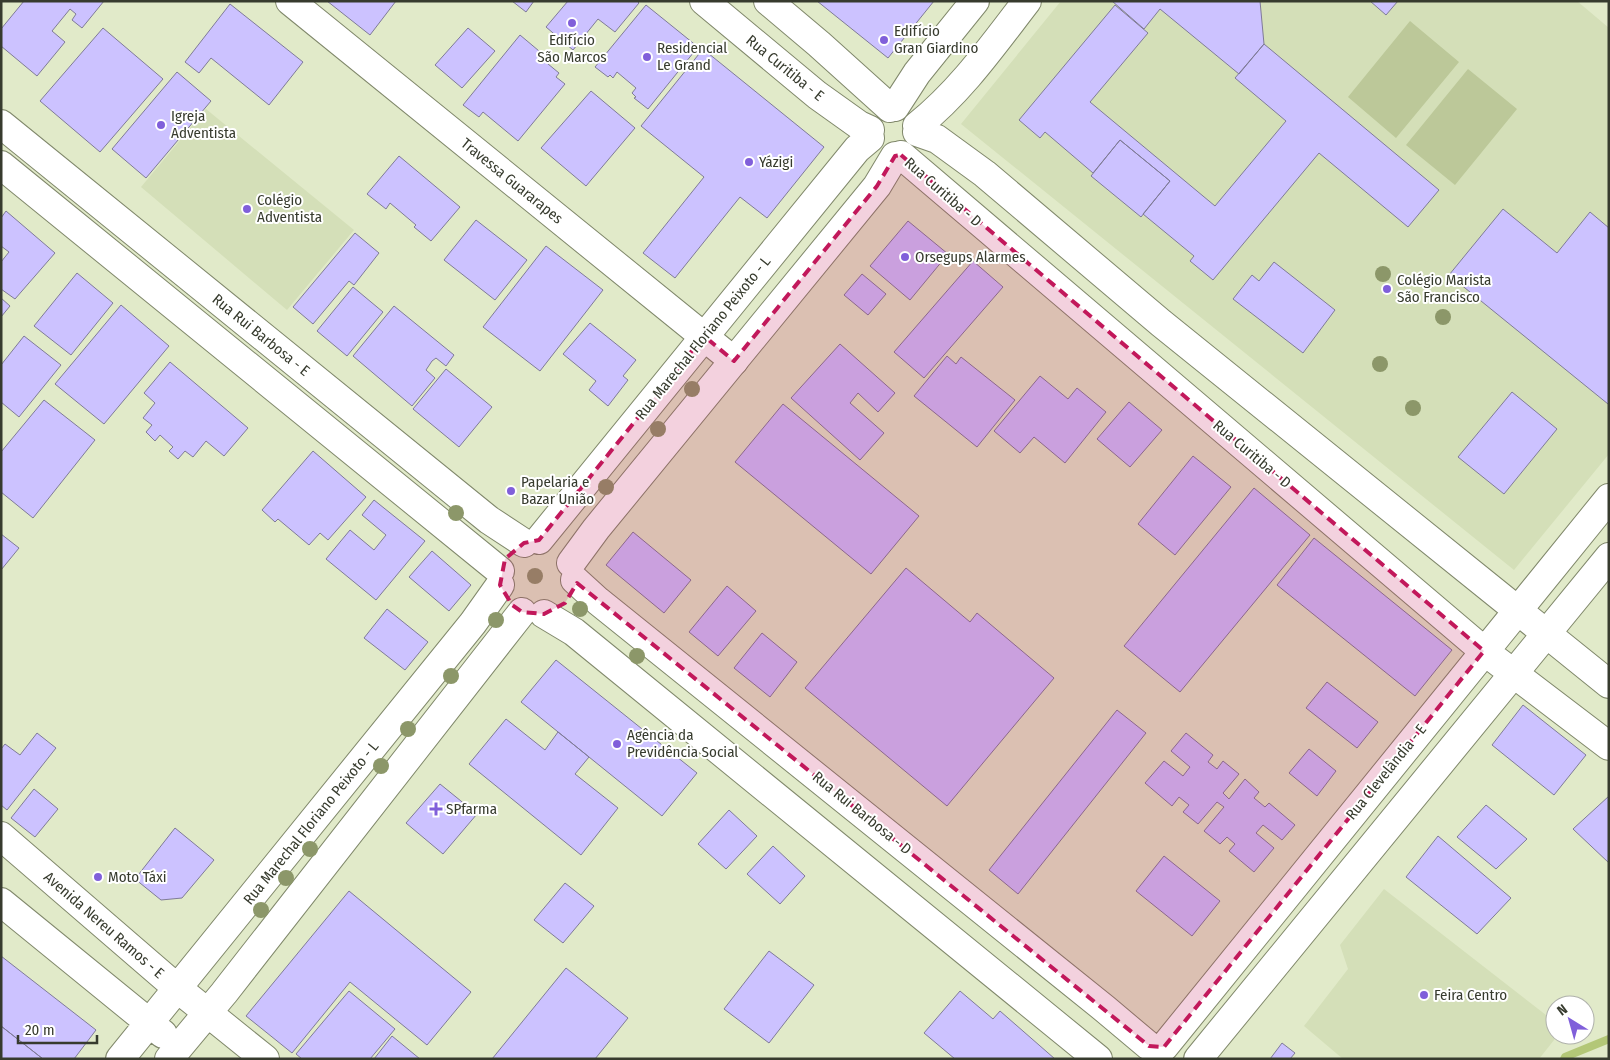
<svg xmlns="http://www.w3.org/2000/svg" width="1610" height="1060" font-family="'Fira Sans Condensed',sans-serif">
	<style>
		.built { fill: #d4dfb8 }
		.green { fill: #bcc899 }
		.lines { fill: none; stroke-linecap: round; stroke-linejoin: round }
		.stream { stroke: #b3c777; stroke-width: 8 }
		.building { fill: #ccc2ff; stroke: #7f7b97 }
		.minor-casing { stroke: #80886b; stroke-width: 30 }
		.tertiary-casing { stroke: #80886b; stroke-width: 30 }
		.minor { stroke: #fff; stroke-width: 28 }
		.tertiary { stroke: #fff; stroke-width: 28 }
		.tree { fill: #8c9769 }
		.marked { fill: #c2185b; fill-opacity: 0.2; stroke: #c2185b; stroke-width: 4; stroke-dasharray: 10 6; stroke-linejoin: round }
		.poi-dot { fill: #805fda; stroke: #fff; stroke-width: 2 }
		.labels { text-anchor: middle; stroke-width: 4; stroke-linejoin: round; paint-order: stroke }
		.poi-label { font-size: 15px; fill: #373b2e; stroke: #fff; text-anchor: start }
		.street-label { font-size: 15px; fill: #373b2e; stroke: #fff }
	</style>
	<rect width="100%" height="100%" fill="#e1eac9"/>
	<path class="built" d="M1061,1H1577L1609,28V454L1514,570L961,124Z
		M206,109L354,230L287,310L141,187Z
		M1384,889L1555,1022V1035H1558L1539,1059H1343L1304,1026L1348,969L1340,945Z"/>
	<path class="green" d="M1410,21L1459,62L1396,138L1348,97Z
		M1468,69L1517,109L1455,185L1406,145Z"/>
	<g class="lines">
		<path class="stream" d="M1564,1059L1565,1057L1609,1039"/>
	</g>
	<path class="building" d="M24,1H104L82,28L72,20L76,14L70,9L52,31L65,42L37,76L1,46V29Z
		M327,1H396L370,35Z
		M512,1H534L526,12Z
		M568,1H637L639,3L615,32L598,19L573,50L546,27Z
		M817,1H934L888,58Z
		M1112,1H1260L1264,44L1239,74L1160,9L1144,29Z
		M1370,1H1398L1386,15Z
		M230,4L303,62L269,105L211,58L199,73L185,62Z
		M646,5L698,47L648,109L634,98L636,97L632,93L636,88L617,72L613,78L610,75L608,77L595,67Z
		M1115,5L1148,33L1090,102L1215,206L1286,121L1235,78L1264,44L1439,190L1408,227L1319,153L1213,280L1190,261L1194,256L1143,214L1170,181L1120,140L1093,173L1045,132L1040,138L1019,120Z
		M103,28L163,79L100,152L40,101Z
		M468,28L495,51L462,88L435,65Z
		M520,35L545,56L542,59L559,73L556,77L565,84L518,141L483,112L479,117L463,105Z
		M703,49L824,147L767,218L740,197L675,278L643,253L704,177L641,126Z
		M177,72L211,101L146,178L112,149Z
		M591,91L635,128L586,186L541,148Z
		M1120,140L1170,181L1141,217L1091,176Z
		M399,156L460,207L431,241L414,227L416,225L390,203L386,209L367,194Z
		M1503,209L1557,253L1590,212L1609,228V402L1608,404L1449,275Z
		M6,211L55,253L15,299L1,289V262L9,252L1,246V218Z
		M476,220L527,260L495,300L444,260Z
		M908,221L948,254L910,300L870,266Z
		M355,233L379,253L354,285L349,281L313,324L293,307Z
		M546,246L603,290L540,371L483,327Z
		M973,261L1003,287L924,378L894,352Z
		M1274,262L1335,310L1303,353L1233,299L1252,275L1259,281Z
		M77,273L113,303L71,355L34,326Z
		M862,274L886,294L868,315L844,295Z
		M353,287L383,312L347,356L317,331Z
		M1,298L10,306L1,317Z
		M121,305L169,346L104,424L55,384Z
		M394,306L454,355L446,366L436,358L432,361L426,370L435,378L412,406L353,356Z
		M590,323L636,360L623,376L628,380L608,406L589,390L596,381L563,354Z
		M24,336L61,365L19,417L1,402V365Z
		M840,344L895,393L878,412L858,393L850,403L884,433L860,460L791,398Z
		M947,356L956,364L961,357L1015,400L977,447L914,396Z
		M170,362L248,428L224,456L206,441L193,457L185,451L178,459L169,451L173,447L160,435L155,441L146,432L152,425L143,418L155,403L144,393Z
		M446,369L492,407L459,447L413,409Z
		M1040,376L1068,399L1077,388L1106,412L1065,463L1034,437L1020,453L994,431Z
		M1512,392L1557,429L1504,494L1458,457Z
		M44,400L95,440L33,518L1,492V452Z
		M1129,402L1162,430L1130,467L1097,439Z
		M783,404L919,516L871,574L735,462Z
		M313,451L366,497L328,540L320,533L309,545L278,519L275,522L262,510Z
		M1193,456L1231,487L1175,555L1138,524Z
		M1254,488L1310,535L1180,692L1124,646Z
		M374,500L425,541L376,600L326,559L350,530L374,550L386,535L362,515Z
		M633,532L691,580L664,613L606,565Z
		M1,534L19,548L1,570Z
		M1314,538L1452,650L1415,696L1277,585Z
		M432,551L471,585L449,611L409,577Z
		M906,568L970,622L977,613L1054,678L947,806L805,688Z
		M727,586L756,611L718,656L689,632Z
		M387,609L428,642L405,670L364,638Z
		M762,633L797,662L770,697L734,668Z
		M556,660L697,773L662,816L521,702Z
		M1327,682L1378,722L1357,748L1306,708Z
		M1523,705L1586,755L1554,795L1492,745Z
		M1117,710L1146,733L1018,894L989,870Z
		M506,719L545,750L558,732L589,757L575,774L618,808L581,855L469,764Z
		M37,733L56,748L7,810L1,805V749L5,744L20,755Z
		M1186,733L1213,755L1208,762L1217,769L1223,761L1239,774L1223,793L1229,799L1245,779L1259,792L1254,798L1265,807L1269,803L1295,825L1282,840L1263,825L1256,833L1274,848L1254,872L1229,851L1235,844L1227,837L1220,844L1204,831L1224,807L1217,802L1198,824L1183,812L1189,805L1179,797L1172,806L1145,783L1164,761L1183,776L1190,767L1171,751Z
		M1309,749L1336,771L1317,796L1289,773Z
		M440,784L477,814L443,854L406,823Z
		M34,789L58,809L35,837L11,818Z
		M1609,796V863L1573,829Z
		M1486,805L1527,839L1496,869L1457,837Z
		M729,810L757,836L726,869L698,844Z
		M175,828L214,860L182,898L161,900L135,879Z
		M1438,836L1511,898L1477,934L1406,877Z
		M773,846L805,876L780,904L747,874Z
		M1164,856L1220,901L1192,936L1136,891Z
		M565,883L594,906L563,943L534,920Z
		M349,891L471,992L427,1045L350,982L292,1053L246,1016Z
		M769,951L814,985L769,1043L724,1009Z
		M1,956L96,1030L74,1059H43L1,1026Z
		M566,968L628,1018L595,1059H492Z
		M349,991L395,1029L370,1059H302L296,1054Z
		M960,991L993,1019L1000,1011L1055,1059H955L924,1033Z
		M1,1026L43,1059H1Z
		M392,1036L420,1059H374Z
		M1282,1043L1295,1053L1290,1059H1270Z"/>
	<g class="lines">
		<g class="minor-casing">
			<path id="minor" d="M290,1L734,361"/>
		</g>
		<g class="tertiary-casing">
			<path id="tertiary" d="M704,1L817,95L859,125L870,130
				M768,1L819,44L890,108
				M895,107L917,73L975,1
				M1,124L489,520L524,543
				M917,126C961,91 993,45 1027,1
				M917,132L937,139L985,174L1161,323L1609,684
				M901,155L1484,651L1609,746
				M1,165L500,571
				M539,540L857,149L870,138
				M571,563L596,529L877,186L895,156
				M575,580L598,601L1105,1009L1149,1046
				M544,614L574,632L1098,1059
				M1,836L177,988L265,1059
				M1,902L163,1034
				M1164,1047L1609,498
				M120,1059L473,623L500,585
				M169,1059L224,993L522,612
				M1198,1059L1609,557"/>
		</g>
		<use href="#minor" class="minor"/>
		<use href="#tertiary" class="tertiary"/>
	</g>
	<g class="tree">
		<circle cx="1383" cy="274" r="8"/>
		<circle cx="1443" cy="317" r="8"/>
		<circle cx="1380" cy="364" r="8"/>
		<circle cx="692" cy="389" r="8"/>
		<circle cx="1413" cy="408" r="8"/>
		<circle cx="658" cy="429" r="8"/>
		<circle cx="606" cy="487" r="8"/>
		<circle cx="456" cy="513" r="8"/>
		<circle cx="535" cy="576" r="8"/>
		<circle cx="580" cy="609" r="8"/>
		<circle cx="496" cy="620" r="8"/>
		<circle cx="637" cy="656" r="8"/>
		<circle cx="451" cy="676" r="8"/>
		<circle cx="408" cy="729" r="8"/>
		<circle cx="381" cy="766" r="8"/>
		<circle cx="310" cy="849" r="8"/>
		<circle cx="286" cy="878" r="8"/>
		<circle cx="261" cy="910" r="8"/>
	</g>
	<path class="marked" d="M901,155L1484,651L1164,1047L1149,1046L577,583L565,603L544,614L522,612L512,605L500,585L505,559L524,543L539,540L704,336L734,361L877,186L895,156Z"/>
	<g class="poi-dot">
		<circle cx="572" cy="23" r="5"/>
		<circle cx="884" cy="40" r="5"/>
		<circle cx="647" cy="57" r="5"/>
		<circle cx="161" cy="125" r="5"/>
		<circle cx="749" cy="162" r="5"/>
		<circle cx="247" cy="209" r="5"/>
		<circle cx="905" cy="257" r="5"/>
		<circle cx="1387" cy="289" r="5"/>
		<circle cx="511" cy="491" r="5"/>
		<circle cx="617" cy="744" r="5"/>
		<path d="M433.5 801.5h5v5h5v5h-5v5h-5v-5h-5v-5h5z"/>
		<circle cx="98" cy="877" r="5"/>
		<circle cx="1424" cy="995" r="5"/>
	</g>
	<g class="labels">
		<g class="poi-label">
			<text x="894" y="36">Edifício<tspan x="894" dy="17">Gran Giardino</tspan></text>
			<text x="572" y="45" text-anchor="middle">Edifício<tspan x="572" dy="17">São Marcos</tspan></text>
			<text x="657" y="53">Residencial<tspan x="657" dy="17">Le Grand</tspan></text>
			<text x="171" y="121">Igreja<tspan x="171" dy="17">Adventista</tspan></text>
			<text x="759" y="167">Yázigi</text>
			<text x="257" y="205">Colégio<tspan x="257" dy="17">Adventista</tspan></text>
			<text x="915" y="262">Orsegups Alarmes</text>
			<text x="1397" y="285">Colégio Marista<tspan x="1397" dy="17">São Francisco</tspan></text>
			<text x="521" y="487">Papelaria e<tspan x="521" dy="17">Bazar União</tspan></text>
			<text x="627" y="740">Agência da<tspan x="627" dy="17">Previdência Social</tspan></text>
			<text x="446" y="814">SPfarma</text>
			<text x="108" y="882">Moto Táxi</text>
			<text x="1434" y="1000">Feira Centro</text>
		</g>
		<g class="street-label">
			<text transform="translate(785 68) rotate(39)" y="5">Rua Curitiba - E</text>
			<text transform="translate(512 181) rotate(39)" y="5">Travessa Guararapes</text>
			<text transform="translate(943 192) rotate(41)" y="5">Rua Curitiba - D</text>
			<text transform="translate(261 335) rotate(39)" y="5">Rua Rui Barbosa - E</text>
			<text transform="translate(703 338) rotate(-51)" y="5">Rua Marechal Floriano Peixoto - L</text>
			<text transform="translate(1252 454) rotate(40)" y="5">Rua Curitiba - D</text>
			<text transform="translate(1386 772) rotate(-51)" y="5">Rua Clevelândia - E</text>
			<text transform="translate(862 813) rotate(39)" y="5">Rua Rui Barbosa - D</text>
			<text transform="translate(311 823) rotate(-51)" y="5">Rua Marechal Floriano Peixoto - L</text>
			<text transform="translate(104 925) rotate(41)" y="5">Avenida Nereu Ramos - E</text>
		</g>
	</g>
	<rect width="1610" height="1060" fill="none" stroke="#373b2e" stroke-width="5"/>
	<g transform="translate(1570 1020) rotate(323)"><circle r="24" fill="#ffffff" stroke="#afb1ab"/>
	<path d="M0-4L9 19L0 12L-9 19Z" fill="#805fda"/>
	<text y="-8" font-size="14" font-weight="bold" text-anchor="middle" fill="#373b2e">N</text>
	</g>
	<path d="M18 1035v8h79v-8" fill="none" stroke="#373b2e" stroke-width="2.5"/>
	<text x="25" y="1035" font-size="15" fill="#373b2e" stroke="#ffffff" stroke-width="4" paint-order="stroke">20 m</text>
</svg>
